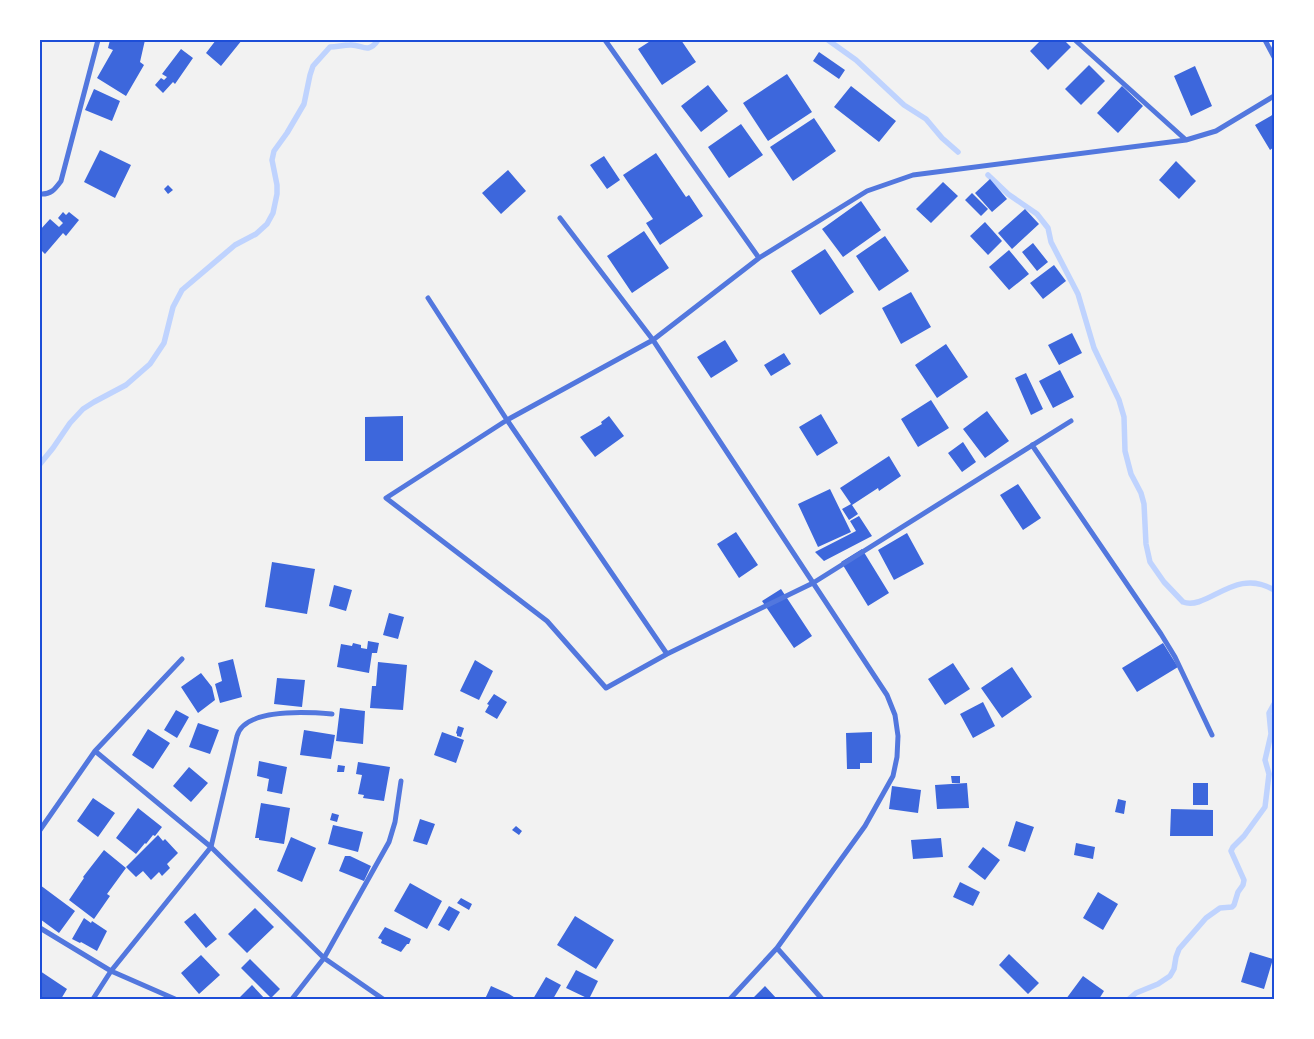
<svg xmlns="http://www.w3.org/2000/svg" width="1314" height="1039" font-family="'Fira Sans',sans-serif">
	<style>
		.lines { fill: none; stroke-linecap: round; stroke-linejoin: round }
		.stream { stroke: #bfd3fe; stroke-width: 5.5 }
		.building { fill: #3d67dc }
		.minor { stroke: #5277de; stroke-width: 5 }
		.neatline { fill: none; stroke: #1d4ed8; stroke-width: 2 }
	</style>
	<rect width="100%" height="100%" fill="#f2f2f2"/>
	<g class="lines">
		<path class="stream" d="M828,40L856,60L904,105L926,119L942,138L958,152
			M988,175L1008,194L1037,214L1048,228L1051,242L1078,294L1094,348L1119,400L1124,417L1125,451L1131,474L1141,493L1144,504L1146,544L1150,562L1164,582L1183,602C1208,611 1235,566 1274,590
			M40,464L53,448L70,423L83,409L94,402L126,385L150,364L164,343L173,307L182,290L235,245L256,234L267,224L273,213L277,194V185L272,160L274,151L287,133L304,104L310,75L313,66L330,47C337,47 343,45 350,45C362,44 368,55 378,40
			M1129,999L1136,993L1158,984L1170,976L1174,969L1176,957L1179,949L1206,918L1220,908L1232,907L1234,905L1238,892L1243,885L1244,880L1231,851L1233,847L1244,836L1265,807L1269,774L1265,760L1271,734L1269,713L1274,704"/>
	</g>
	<path class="building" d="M110,40H145L140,62L144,65L126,96L97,78L113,50L108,48Z
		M216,40H242L221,66L206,53Z
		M652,40H681L696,62L662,85L638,49Z
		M1041,40H1064L1071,47L1048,70L1030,51Z
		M181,49L193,58L175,84L173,82L163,93L155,85L161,78L164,80L167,77L162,74Z
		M819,52L845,70L839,79L813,61Z
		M1089,65L1105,81L1081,105L1065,89Z
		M1195,66L1212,106L1191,116L1174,76Z
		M787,74L812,112L768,141L743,103Z
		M708,85L728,111L701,132L681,106Z
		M851,86L896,121L879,142L834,107Z
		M1122,86L1143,106L1118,133L1097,113Z
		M94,89L120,101L112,121L85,110Z
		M1274,114V147L1270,150L1255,125Z
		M814,118L836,151L793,181L770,147Z
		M741,124L763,155L729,178L708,147Z
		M100,150L131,165L115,198L84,182Z
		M656,153L686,197L689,195L703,216L660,245L646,223L653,219L623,175Z
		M604,156L620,180L607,189L590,165Z
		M1176,161L1196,181L1179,199L1159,180Z
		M508,170L526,191L501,214L482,193Z
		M990,179L1007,199L992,212L975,193Z
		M943,182L958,196L931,223L916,209Z
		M168,185L173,190L168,194L164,189Z
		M972,193L988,209L981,216L965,200Z
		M861,201L881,230L843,257L822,229Z
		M1025,209L1039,224L1012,249L998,233Z
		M63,212L66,215L69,212L79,220L66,236L63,233L45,254L40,249V230L50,219L59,227L63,223L58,218Z
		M985,222L1002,241L988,255L970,236Z
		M644,231L669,268L632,293L607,256Z
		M885,236L909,271L879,291L856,256Z
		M1033,243L1048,262L1037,271L1022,252Z
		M825,249L854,292L820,315L791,271Z
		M1009,250L1029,274L1009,290L989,267Z
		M1054,265L1066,281L1043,299L1030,283Z
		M911,292L931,327L901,344L882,308Z
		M1072,333L1082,353L1059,365L1048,345Z
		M725,340L738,361L711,378L697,357Z
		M946,344L968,377L937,398L915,365Z
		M784,353L791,364L771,376L764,365Z
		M1060,370L1074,397L1053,408L1039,381Z
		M1026,373L1043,409L1031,415L1015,378Z
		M931,400L949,428L918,447L901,419Z
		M987,411L1009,441L985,458L963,429Z
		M821,414L838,443L817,456L799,427Z
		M403,416V461H365V417Z
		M609,416L624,436L595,457L580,437L602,424L601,422Z
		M963,442L976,462L962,472L948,453Z
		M889,456L901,476L879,491L878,488L852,505L858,514L849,520L842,509L851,504L840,488Z
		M1018,484L1041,518L1023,530L1000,495Z
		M830,489L851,532L818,547L798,504Z
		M859,516L872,536L824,561L815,552L856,531L850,521Z
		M736,532L758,565L739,578L717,544Z
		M907,533L924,564L894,580L878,550Z
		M862,549L889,593L868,606L841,562Z
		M272,562L315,569L307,614L265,607Z
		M334,585L352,590L346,611L329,606Z
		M781,589L812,636L794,648L762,601Z
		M389,613L404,617L398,639L383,635Z
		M368,641L379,643L377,653H372L369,673L337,667L341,644L352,646L353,643L361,645V648L367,649Z
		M1163,643L1178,667L1137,692L1122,668Z
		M233,659L242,697L220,703L215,684L222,681L218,663Z
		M475,660L493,671L479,700L460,691Z
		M378,662L407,665L403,710L370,708L372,686H376Z
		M953,663L970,689L945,705L928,679Z
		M1012,667L1032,697L1002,718L981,688Z
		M201,673L212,687L215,700L198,713L181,687Z
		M277,678L305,680L302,707L274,704Z
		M494,694L507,702L497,719L485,712L489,705L487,704Z
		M983,702L995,726L973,738L960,714Z
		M340,708L365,711L363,744L336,741Z
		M176,710L189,717L177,738L164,730Z
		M198,723L219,730L210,754L189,747Z
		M458,726L464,728L461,737L457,736V734L456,733Z
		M148,729L170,743L153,769L132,755Z
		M304,730L335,735L331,759L300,755Z
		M442,732L464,740L456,763L434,755Z
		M872,732V763H860V769H847L846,733Z
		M259,761L287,767L282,794L267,791L269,779L257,776Z
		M358,762L390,767L384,801L363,798L364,795L358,794L362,775L356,774Z
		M338,765L345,766L344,772H337Z
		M189,767L208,783L191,802L173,786Z
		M951,776H960V783H952Z
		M967,783L969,808L937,809L935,785Z
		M1193,783H1208V805H1193Z
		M892,786L921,790L918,813L889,809Z
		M93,798L115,813L98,837L77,821Z
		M1118,799L1126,801L1124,814L1115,812Z
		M261,803L290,808L284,844L259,840V838H255Z
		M138,808L162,827L155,836L153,835L146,844L145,843L136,854L116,838Z
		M1171,809L1213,810V836H1170Z
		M332,813L339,815L337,822L330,820Z
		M420,819L435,824L427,845L413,841Z
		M1016,821L1034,827L1025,852L1008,846Z
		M333,825L363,832L358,852L328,844Z
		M516,826L522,831L519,835L512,830Z
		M158,835L163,841L165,839L178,853L167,864L170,868L162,876L159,872L151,880L143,871L136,877L126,867Z
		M291,837L316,848L302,882L277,871Z
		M941,838L943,857L913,859L911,840Z
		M1076,843L1095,847L1093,859L1074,855Z
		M983,847L1000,860L985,880L968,867Z
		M104,850L126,868L107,894L110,896L94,919L69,900L84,878L83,877Z
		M345,856H350L371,866L364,881L339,871Z
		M960,882L980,892L973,906L953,897Z
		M410,883L442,901L427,929L394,911Z
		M40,885L75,911L59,933L40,919Z
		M1098,892L1118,904L1103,930L1083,918Z
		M461,898L472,904L469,910L457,903Z
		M449,906L460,912L449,931L438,925Z
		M255,908L274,927L247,953L228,934Z
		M195,913L217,939L206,948L184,922Z
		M575,916L614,940L596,969L557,945Z
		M84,918L91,923L92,921L107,931L97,951L81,942L80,943L72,939Z
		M385,927L411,939L409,944H407L401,952L381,943L382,940L378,938Z
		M1250,952L1273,959L1264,989L1241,982Z
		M1009,954L1039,983L1028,994L999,965Z
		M201,955L220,975L199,994L181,973Z
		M250,959L280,989L271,998L241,968Z
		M576,970L598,981L589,999L566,988Z
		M40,971L67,989L61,999H40Z
		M1083,976L1104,991L1099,999H1066Z
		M546,977L561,985L553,999H533Z
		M252,985L265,999H238Z
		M491,986L509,994L517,999H485Z
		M765,986L777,999H752Z"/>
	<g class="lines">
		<path class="minor" d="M605,40L759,258
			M1075,40L1186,140L1216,131L1274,96
			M1265,40L1274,57
			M40,194C51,195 55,189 61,181L98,40
			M560,218L653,340L887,695L895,715L898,736L897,757L893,776L865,826L777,948L730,999
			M428,298L507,420L667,654
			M1071,421L813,583L667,654L606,688L547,621L386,498L507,420L653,340L759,258L867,191L913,175L1186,140
			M1032,445L1161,634L1175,657L1212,735
			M95,751L211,847L324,958L383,999
			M40,830L95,751L182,659
			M40,928L111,971L175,999
			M777,948L822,999
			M93,999L111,971L211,847L237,736C245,708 308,712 332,714
			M292,999L324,958L389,842L395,822L401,781"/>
	</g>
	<rect width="1314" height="1039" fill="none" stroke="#ffffff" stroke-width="82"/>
	<rect x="41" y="41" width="1232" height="957" class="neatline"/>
</svg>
